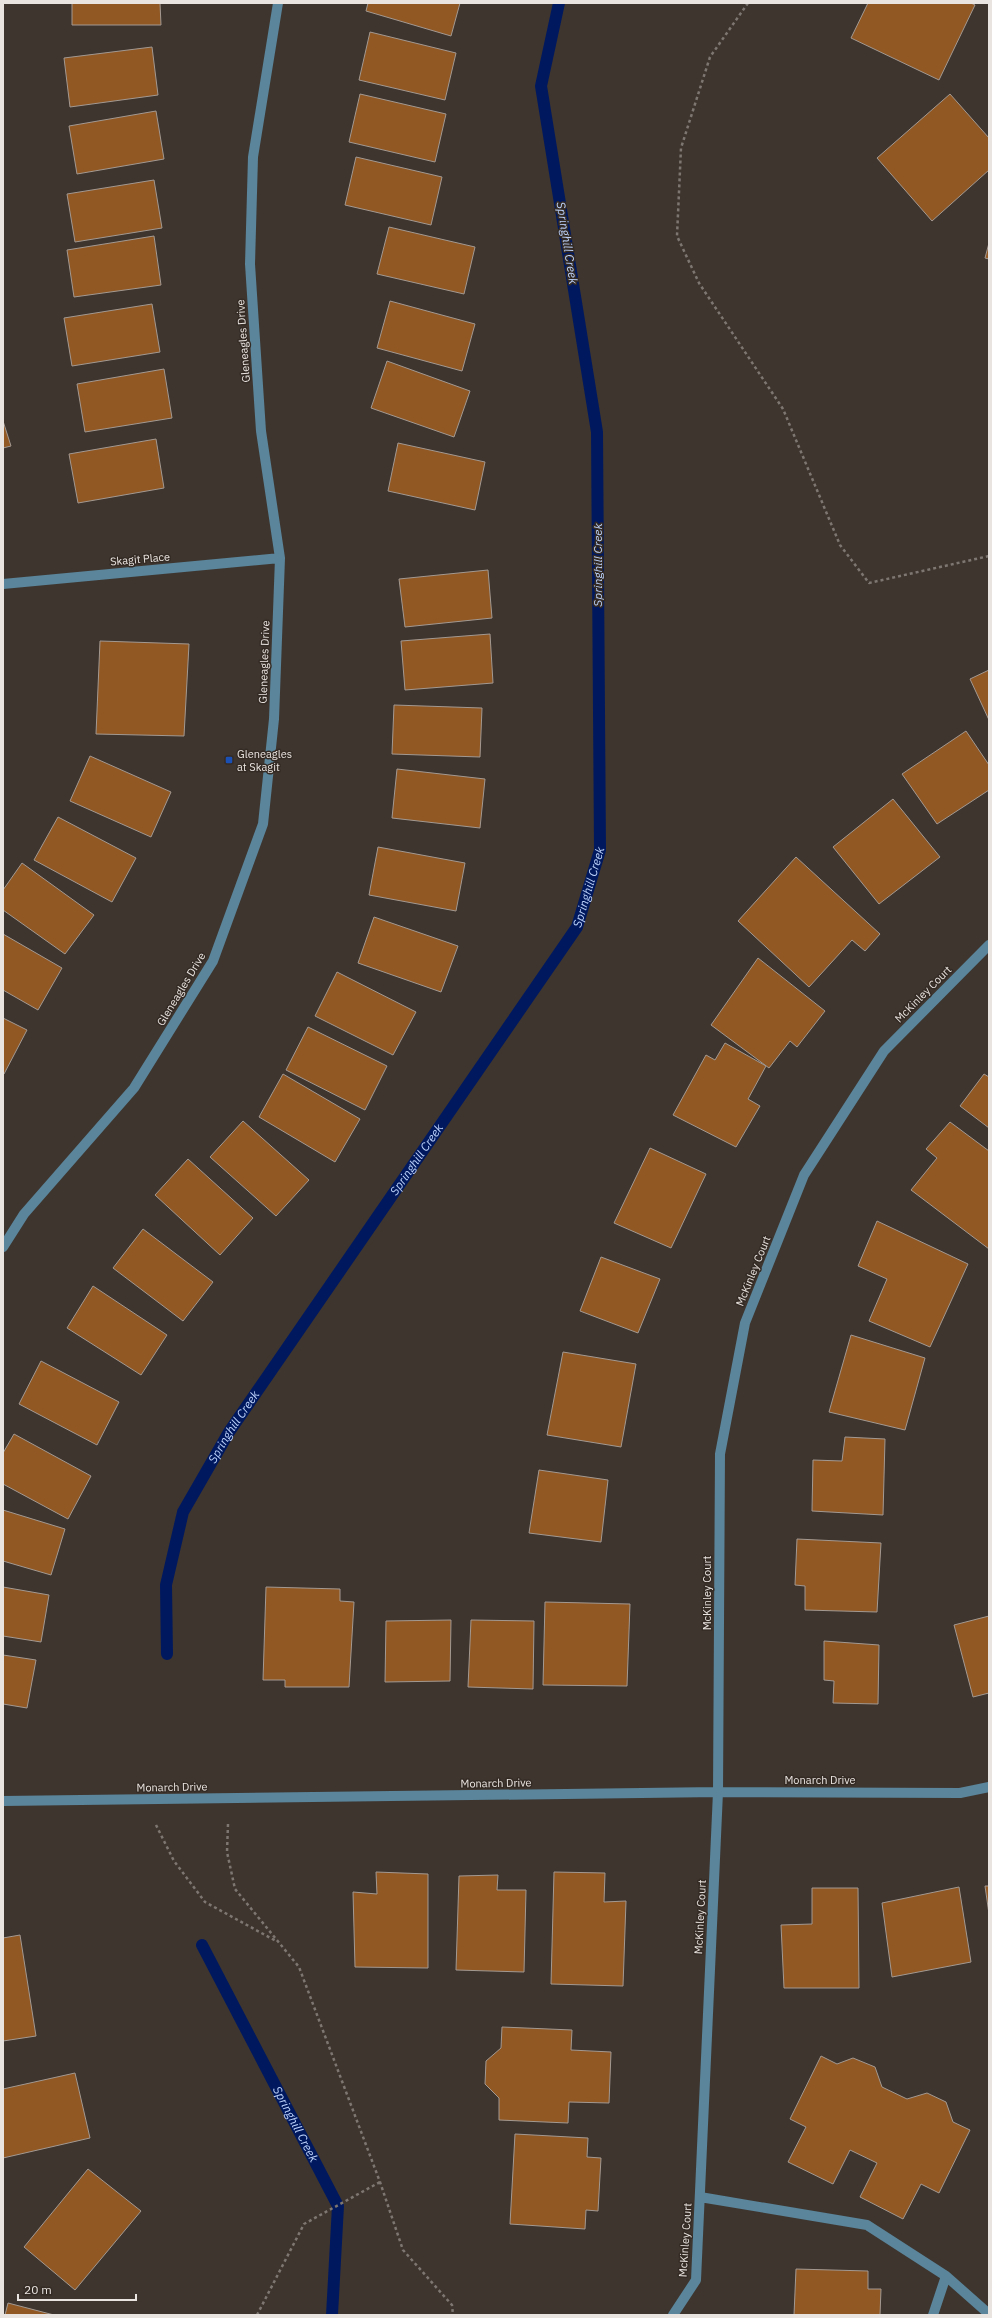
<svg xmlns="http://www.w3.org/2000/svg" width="992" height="2318" font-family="'IBM Plex Sans',sans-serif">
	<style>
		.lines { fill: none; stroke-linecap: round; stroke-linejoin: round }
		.stream { stroke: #00195e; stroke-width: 12 }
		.building { fill: #915824; stroke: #a39991 }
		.path { stroke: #7e7671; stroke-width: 2.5; stroke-dasharray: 3 3; stroke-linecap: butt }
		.minor { stroke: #5a859a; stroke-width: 10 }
		.transit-dot { fill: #1a4fb4; stroke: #342b25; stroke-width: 1.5 }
		.labels { text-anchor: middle; stroke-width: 3; stroke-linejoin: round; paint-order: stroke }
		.street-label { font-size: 11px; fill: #eae4e0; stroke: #342b25 }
		.poi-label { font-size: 11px; fill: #eae4e0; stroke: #342b25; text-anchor: start }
		.water-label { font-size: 12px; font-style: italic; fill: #bbd1fa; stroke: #342b25 }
	</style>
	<rect width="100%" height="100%" fill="#3e352f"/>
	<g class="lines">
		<g class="stream">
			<path id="s1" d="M167,1654L166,1585L183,1512L229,1432L577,927L600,850L597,432L541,86L559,3"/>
			<path id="s2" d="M202,1945L338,2206L332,2315"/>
		</g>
	</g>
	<path class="building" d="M72,3H160L161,25H72Z
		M368,3H460L451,36L366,11Z
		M868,3H971L975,5L939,80L851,38Z
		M370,32L456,53L445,100L359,80Z
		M152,47L158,95L70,107L64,58Z
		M360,94L446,114L435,162L349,142Z
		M950,94L989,138V170L932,221L877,158Z
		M156,111L164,159L77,174L69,126Z
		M356,157L442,177L431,225L345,205Z
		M154,180L162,228L75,242L67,194Z
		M389,227L475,247L464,294L377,274Z
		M154,236L161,285L74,297L67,250Z
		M989,243V259L985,258Z
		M390,301L475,324L462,371L377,348Z
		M152,304L160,352L72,366L64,318Z
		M387,361L470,391L454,437L371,408Z
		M164,369L172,418L85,432L77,384Z
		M3,421L11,446L3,448Z
		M156,439L164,488L78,503L69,454Z
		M398,443L485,462L475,510L388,491Z
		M488,570L492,618L405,627L399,579Z
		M490,634L493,683L405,690L401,641Z
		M100,641L189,644L184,736L96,734Z
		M989,670V720L970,679Z
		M394,705L482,708L480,757L392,754Z
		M966,731L989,765V790L937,824L902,774Z
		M90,756L171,792L151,837L70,801Z
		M397,769L485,779L480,828L392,818Z
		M893,799L940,857L879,904L833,847Z
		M58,817L136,858L112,902L34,860Z
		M378,847L465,863L456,911L369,895Z
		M796,857L880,934L865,951L852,940L809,987L738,921Z
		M22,863L94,915L65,954L3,910V890Z
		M374,917L458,946L441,992L358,963Z
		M3,934L62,968L38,1010L3,990Z
		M758,958L825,1011L797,1047L790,1041L769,1068L711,1025Z
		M337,972L416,1012L393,1055L315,1016Z
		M3,1018L27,1030L4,1074L3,1073Z
		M308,1027L387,1066L365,1110L286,1070Z
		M725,1043L766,1066L748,1099L760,1106L736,1147L673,1115L706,1055L715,1060Z
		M283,1074L360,1119L335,1162L259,1117Z
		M984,1074L989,1077V1128L960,1106Z
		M243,1121L309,1180L276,1216L210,1157Z
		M950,1122L989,1151V1249L911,1190L937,1158L926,1149Z
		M650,1148L706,1174L671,1248L614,1223Z
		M188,1159L253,1218L220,1255L155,1195Z
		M877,1221L968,1264L930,1347L869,1321L887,1279L858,1266Z
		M143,1229L213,1282L183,1321L113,1268Z
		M601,1257L660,1279L638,1333L580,1311Z
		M93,1286L167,1335L141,1375L67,1328Z
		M851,1335L925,1358L905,1430L829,1412Z
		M563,1352L636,1364L621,1447L547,1435Z
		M41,1361L119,1402L97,1445L19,1404Z
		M14,1434L91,1476L68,1519L3,1484V1453Z
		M845,1437L885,1439L883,1515L812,1511L813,1460L842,1461Z
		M539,1470L608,1480L601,1542L529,1533Z
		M3,1510L65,1529L51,1575L3,1561Z
		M797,1539L881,1543L877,1612L805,1610V1586L795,1585Z
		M3,1587L49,1595L41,1642L3,1636Z
		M266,1587L340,1589V1601L354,1602L349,1687H285V1680H263Z
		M545,1602L630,1604L627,1686L543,1685Z
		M989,1616V1693L973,1697L954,1625Z
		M451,1620L450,1681L385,1682L386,1621Z
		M471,1620L534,1621L533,1689L468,1687Z
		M824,1641L879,1645L878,1704L833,1703L834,1681L824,1680Z
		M3,1655L36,1660L27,1708L3,1704Z
		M376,1872L428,1874V1968L355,1967L353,1892L377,1894Z
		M554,1872L605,1873L604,1902L626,1901L623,1986L551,1984Z
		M498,1875L497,1890H526L524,1972L456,1970L459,1876Z
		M985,1886H989V1914Z
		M959,1887L971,1962L892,1977L882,1903Z
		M812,1888H858L859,1988H784L781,1925L812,1924Z
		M20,1935L36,2036L3,2041V1938Z
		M502,2027L572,2030L571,2050L611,2052L609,2103L569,2102L568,2123L499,2120V2098L485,2084L486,2061L501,2048Z
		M821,2056L837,2064L853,2058L875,2067L882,2087L907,2099L927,2093L946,2102L953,2122L970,2130L939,2193L921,2184L903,2219L860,2197L877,2163L850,2150L833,2184L788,2162L806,2127L790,2119Z
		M75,2073L90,2138L3,2158V2089Z
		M515,2134L588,2138L587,2157L601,2158L598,2211L586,2210L585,2229L510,2224Z
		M88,2169L141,2211L75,2290L24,2247Z
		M796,2269L868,2271V2289H881L880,2315H794Z
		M8,2303L54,2315H5Z"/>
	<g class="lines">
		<path class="path" d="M748,3L710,57L681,148L677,236L699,283L783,409L840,545L869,583L989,556
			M228,1824L227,1852L235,1889L299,1967L380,2182L403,2250L452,2305L453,2315
			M156,1825L174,1861L205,1902L276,1941
			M257,2315L304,2224L380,2182"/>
		<path class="minor" d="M3,584L280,558
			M3,1247L24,1214L134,1088L213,961L263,824L274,719L280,558L261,431L250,264L253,157L278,3
			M3,1801L718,1792L960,1793L989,1787
			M700,2197L867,2225L946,2276L989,2314
			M673,2315L696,2280L718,1792L720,1454L745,1323L804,1175L884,1051L989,945
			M933,2315L946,2276"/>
	</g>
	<rect class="transit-dot" x="225" y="756" width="8" height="8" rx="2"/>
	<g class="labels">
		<g class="street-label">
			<text transform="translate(243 341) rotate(-94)" y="4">Gleneagles Drive</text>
			<text transform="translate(140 559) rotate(-5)" y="4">Skagit Place</text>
			<text transform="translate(264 662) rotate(-88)" y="4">Gleneagles Drive</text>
			<text transform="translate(181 989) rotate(-59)" y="4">Gleneagles Drive</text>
			<text transform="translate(923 994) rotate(-45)" y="4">McKinley Court</text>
			<text transform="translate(753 1271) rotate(-68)" y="4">McKinley Court</text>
			<text transform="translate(707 1593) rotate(-90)" y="4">McKinley Court</text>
			<text x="820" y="1784">Monarch Drive</text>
			<text transform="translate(496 1783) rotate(-1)" y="4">Monarch Drive</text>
			<text transform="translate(172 1787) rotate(-1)" y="4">Monarch Drive</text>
			<text transform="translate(700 1917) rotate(-87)" y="4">McKinley Court</text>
			<text transform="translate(685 2240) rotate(-86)" y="4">McKinley Court</text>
		</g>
		<g class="poi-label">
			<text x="237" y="758">Gleneagles<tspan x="237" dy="13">at Skagit</tspan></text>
		</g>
		<g class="water-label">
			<text transform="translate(567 243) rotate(81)" y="4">Springhill Creek</text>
			<text transform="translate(598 565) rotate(-90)" y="4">Springhill Creek</text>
			<text dy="4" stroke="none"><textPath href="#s1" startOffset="891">Springhill Creek</textPath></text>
			<text dy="4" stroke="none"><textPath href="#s1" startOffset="567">Springhill Creek</textPath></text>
			<text dy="4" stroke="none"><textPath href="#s1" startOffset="243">Springhill Creek</textPath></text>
			<text dy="4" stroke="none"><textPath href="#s2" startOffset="202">Springhill Creek</textPath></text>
		</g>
	</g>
	<rect width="992" height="2318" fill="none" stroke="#eae4e0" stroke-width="8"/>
	<path d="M18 2294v6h118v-6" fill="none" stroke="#eae4e0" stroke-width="2"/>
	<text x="24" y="2294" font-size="12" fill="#eae4e0" stroke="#342b25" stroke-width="3" paint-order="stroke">20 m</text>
</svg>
